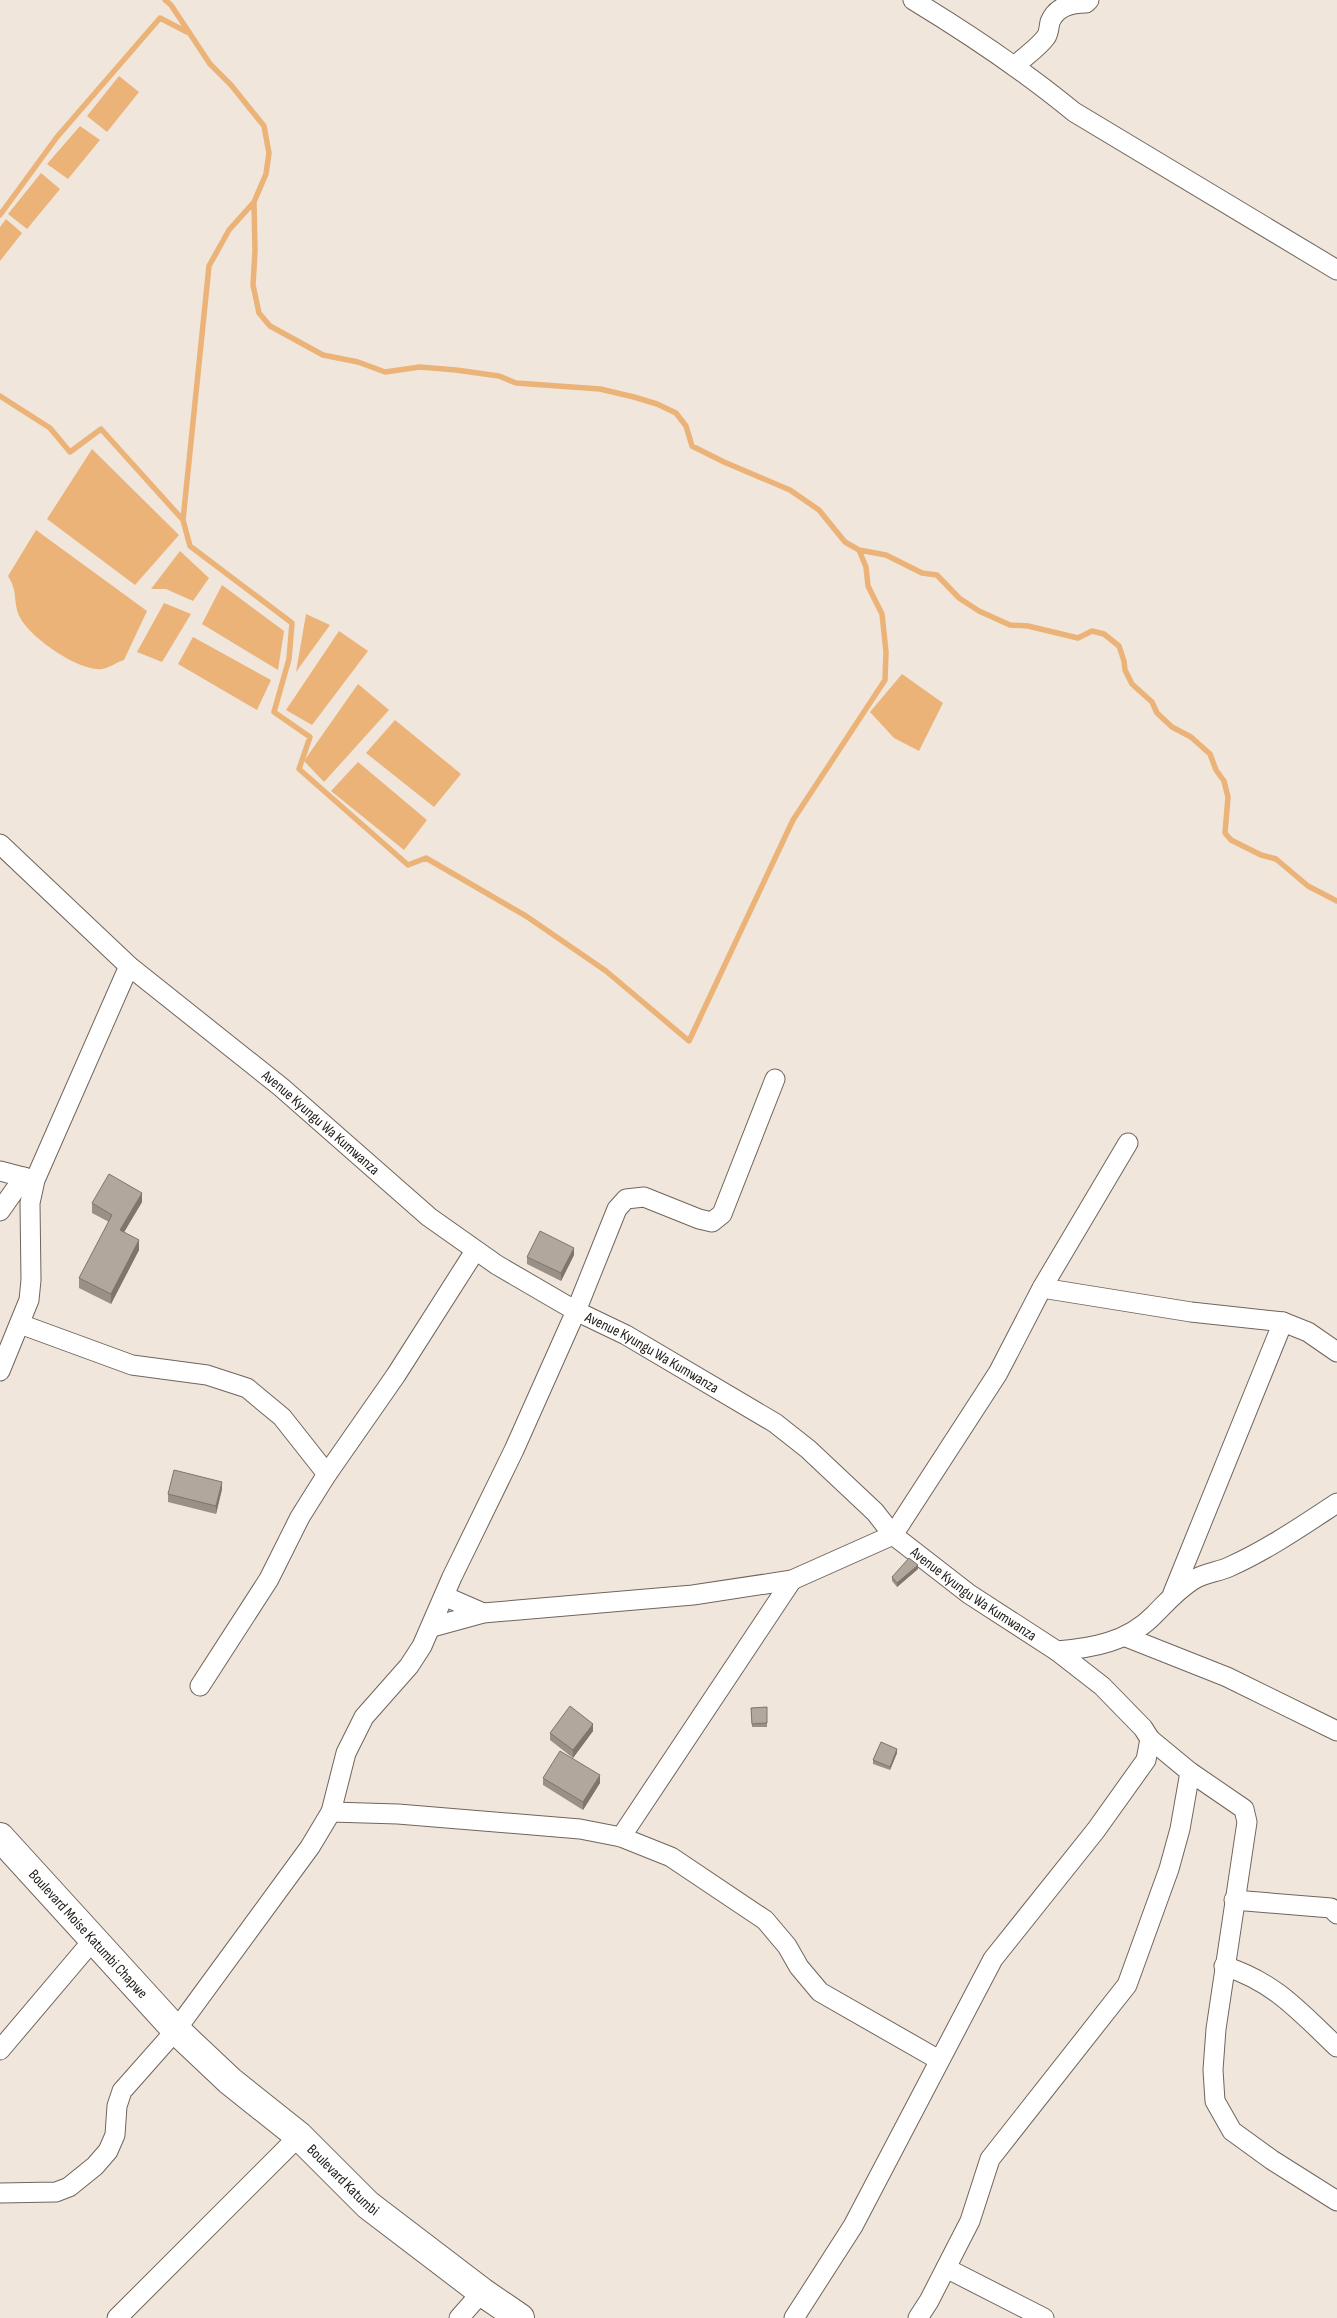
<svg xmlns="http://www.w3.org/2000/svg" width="1337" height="2318" font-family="'Sofia Sans Condensed',sans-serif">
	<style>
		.water { fill: #ebb377 }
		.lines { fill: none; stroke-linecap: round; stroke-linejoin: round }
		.stream { stroke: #ebb377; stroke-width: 5.5 }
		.street-casing { stroke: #6f655c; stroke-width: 21 }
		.secondary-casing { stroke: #6f655c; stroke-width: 30 }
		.street { stroke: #fff; stroke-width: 19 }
		.secondary { stroke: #fff; stroke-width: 28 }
		.wall { fill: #999087 }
		.shaded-wall { fill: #7d756e }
		.building { fill: #b2a79d; stroke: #7d756e }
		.labels { text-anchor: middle; stroke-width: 5; stroke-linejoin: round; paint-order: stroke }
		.street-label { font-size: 15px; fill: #1e1a16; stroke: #f1e6db }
	</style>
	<rect width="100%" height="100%" fill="#f1e6db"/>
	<path class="water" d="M119,76L139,92L107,132L87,116Z
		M80,126L100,140L68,179L47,164Z
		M41,173L60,189L27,229L8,214Z
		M6,219L22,233L0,261V227Z
		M92,449L179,535L135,585L47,519Z
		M36,530L147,611L124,660C117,662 109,668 102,669C79,672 25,635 18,613C13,597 18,593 8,576Z
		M180,551L209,578L193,601L166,589H151Z
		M222,585L284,631L278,670L202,624Z
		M164,603L191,614L162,662L137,652Z
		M306,614L330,625L296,672Z
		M339,631L368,651L312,725L286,710Z
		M193,637L271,680L257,710L178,664Z
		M902,674L943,703L919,751L894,738L870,712Z
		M358,684L389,710L324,782L304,761Z
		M395,720L461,774L434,807L366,753Z
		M358,762L427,820L404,850L331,791Z"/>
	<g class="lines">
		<path class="stream" d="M165,0L171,5L210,64L231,85L264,126L269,153L266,174L254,202L255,251L253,285L259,313L270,326L323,355L358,362L385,372L420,367L456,370L499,376L516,383L600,389L634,397L657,404L676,413L686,426L692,446L724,462L790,490L819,510L845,542L859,550L886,555L922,573L937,575L959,598L979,611L1010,625L1028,626L1078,638L1092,631L1104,634L1119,646L1124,661L1125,670L1132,684L1152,702L1157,713L1172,727L1191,737L1210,754L1216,770L1224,781L1228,797L1225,833L1231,840L1261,855L1276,859L1308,886L1337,901
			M0,215L57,137L160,18L187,32
			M0,396L50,428L70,452L101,429L183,520L190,546L292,623L289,659L274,712L310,737L299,769L408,865L426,858L526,916L606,971L689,1041L793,820L885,680L886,652L882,614L868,586L866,567L859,550
			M183,520L209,266L229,230L254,202"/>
		<g class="street-casing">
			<g id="street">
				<path d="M913,0C969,34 1023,70 1074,112L1337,270"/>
				<path d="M1015,66C1024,57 1039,47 1046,37C1049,33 1049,26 1050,22C1056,7 1071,3 1086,3L1089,0"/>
				<path id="s1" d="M0,844L129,966L281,1087L429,1217L497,1265L576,1311L626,1335L775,1423L808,1449L875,1512L893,1535L969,1594L1057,1651L1102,1686L1143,1728L1150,1739L1190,1772L1244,1809L1247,1822L1216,2029L1213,2070L1215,2101L1232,2131L1272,2160L1337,2201"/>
				<path d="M0,1171L34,1180"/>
				<path d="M0,1211L24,1177"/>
				<path d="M1042,1288L1191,1312L1283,1322L1308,1332L1337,1352"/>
				<path d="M20,1324L132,1365L207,1375L247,1388L282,1417L327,1474"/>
				<path d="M0,1371L29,1300L31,1280L30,1203L35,1180L129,966"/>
				<path d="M1173,1593L1283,1322"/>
				<path d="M444,1596L483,1613"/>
				<path d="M432,1627L483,1613L693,1595L792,1580L893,1535L998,1373L1042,1288L1128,1143"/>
				<path d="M1126,1637L1227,1677L1337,1731"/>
				<path d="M1057,1651C1092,1648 1128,1642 1154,1615C1167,1602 1177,1590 1193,1580C1204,1573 1218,1572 1229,1567C1267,1550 1302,1526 1337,1503"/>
				<path d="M200,1686L269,1579L300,1517L327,1474L396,1375L475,1251"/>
				<path d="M331,1812L398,1814L580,1829L621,1837L671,1857L765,1920L787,1946L799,1967L820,1992L939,2060"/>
				<path d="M621,1837L792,1580"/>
				<path d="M1234,1900L1331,1908L1337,1914"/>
				<path d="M1224,1966C1275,1982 1300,2012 1337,2047"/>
				<path d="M0,2050L94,1939"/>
				<path d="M0,2193L56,2192L69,2187L95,2166L108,2151L115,2135L117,2106L122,2091L176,2030L310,1847L331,1812L346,1753L364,1717L409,1666L422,1646L452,1577L514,1450L576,1311L617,1209L626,1199L644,1197L699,1219L712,1222L722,1214L775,1079"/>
				<path d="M946,2268L1044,2318"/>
				<path d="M117,2318L299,2136"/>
				<path d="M459,2318L482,2292"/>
				<path d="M794,2318L853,2226L993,1959L1096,1830L1146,1760L1150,1739"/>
				<path d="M918,2318L929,2301L970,2221L990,2159L1127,1985L1169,1869L1180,1829L1190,1772"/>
			</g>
		</g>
		<g class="secondary-casing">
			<g id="secondary">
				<path id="s2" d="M0,1837L176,2030L230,2081L299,2136L368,2205L482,2292L520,2318"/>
			</g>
		</g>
		<use href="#street" class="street"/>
		<use href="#secondary" class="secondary"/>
	</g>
	<path class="wall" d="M142,1202L124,1232L139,1250L111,1304L79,1288V1278L109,1222L92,1213V1203Z
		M574,1255L561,1281L527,1264V1257Z
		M222,1489L216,1514L168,1502V1494Z
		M918,1569L897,1587L892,1581V1577Z
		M767,1707V1727H752L751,1708Z
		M593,1731L573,1758L550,1740V1733Z
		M897,1753L890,1770L873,1764V1760Z
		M543,1778L600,1783L583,1810L543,1785Z"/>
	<path class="shaded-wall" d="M142,1193V1202L120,1239V1230Z
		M139,1240V1250L111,1304V1294Z
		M574,1248V1255L561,1281V1273Z
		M222,1482V1489L216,1514V1506Z
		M918,1565V1569L897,1587V1583Z
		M593,1724V1731L573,1758V1750Z
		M897,1749V1753L890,1770V1767Z
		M600,1775V1783L583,1810V1802Z"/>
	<path class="building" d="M109,1174L142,1193L120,1230L139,1240L111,1294L79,1278L112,1215L92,1203Z
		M540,1231L574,1248L561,1273L527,1257Z
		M174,1470L222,1482L216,1506L168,1494Z
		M909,1558L918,1565L897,1583L892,1577Z
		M570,1706L593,1724L573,1750L550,1733Z
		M767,1707V1723L752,1724L751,1708Z
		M881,1742L897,1749L890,1767L873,1760Z
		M560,1751L600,1775L583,1802L543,1778Z"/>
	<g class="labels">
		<g class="street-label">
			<text dy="5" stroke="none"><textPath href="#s1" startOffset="425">Avenue Kyungu Wa Kumwanza</textPath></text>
			<text dy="5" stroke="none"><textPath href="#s1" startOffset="830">Avenue Kyungu Wa Kumwanza</textPath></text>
			<text dy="5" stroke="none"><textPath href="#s1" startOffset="1235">Avenue Kyungu Wa Kumwanza</textPath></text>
			<text dy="5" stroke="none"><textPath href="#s2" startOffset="131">Boulevard Moise Katumbi Chapwe</textPath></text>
			<text dy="5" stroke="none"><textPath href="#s2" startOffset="486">Boulevard Katumbi</textPath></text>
		</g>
	</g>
</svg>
